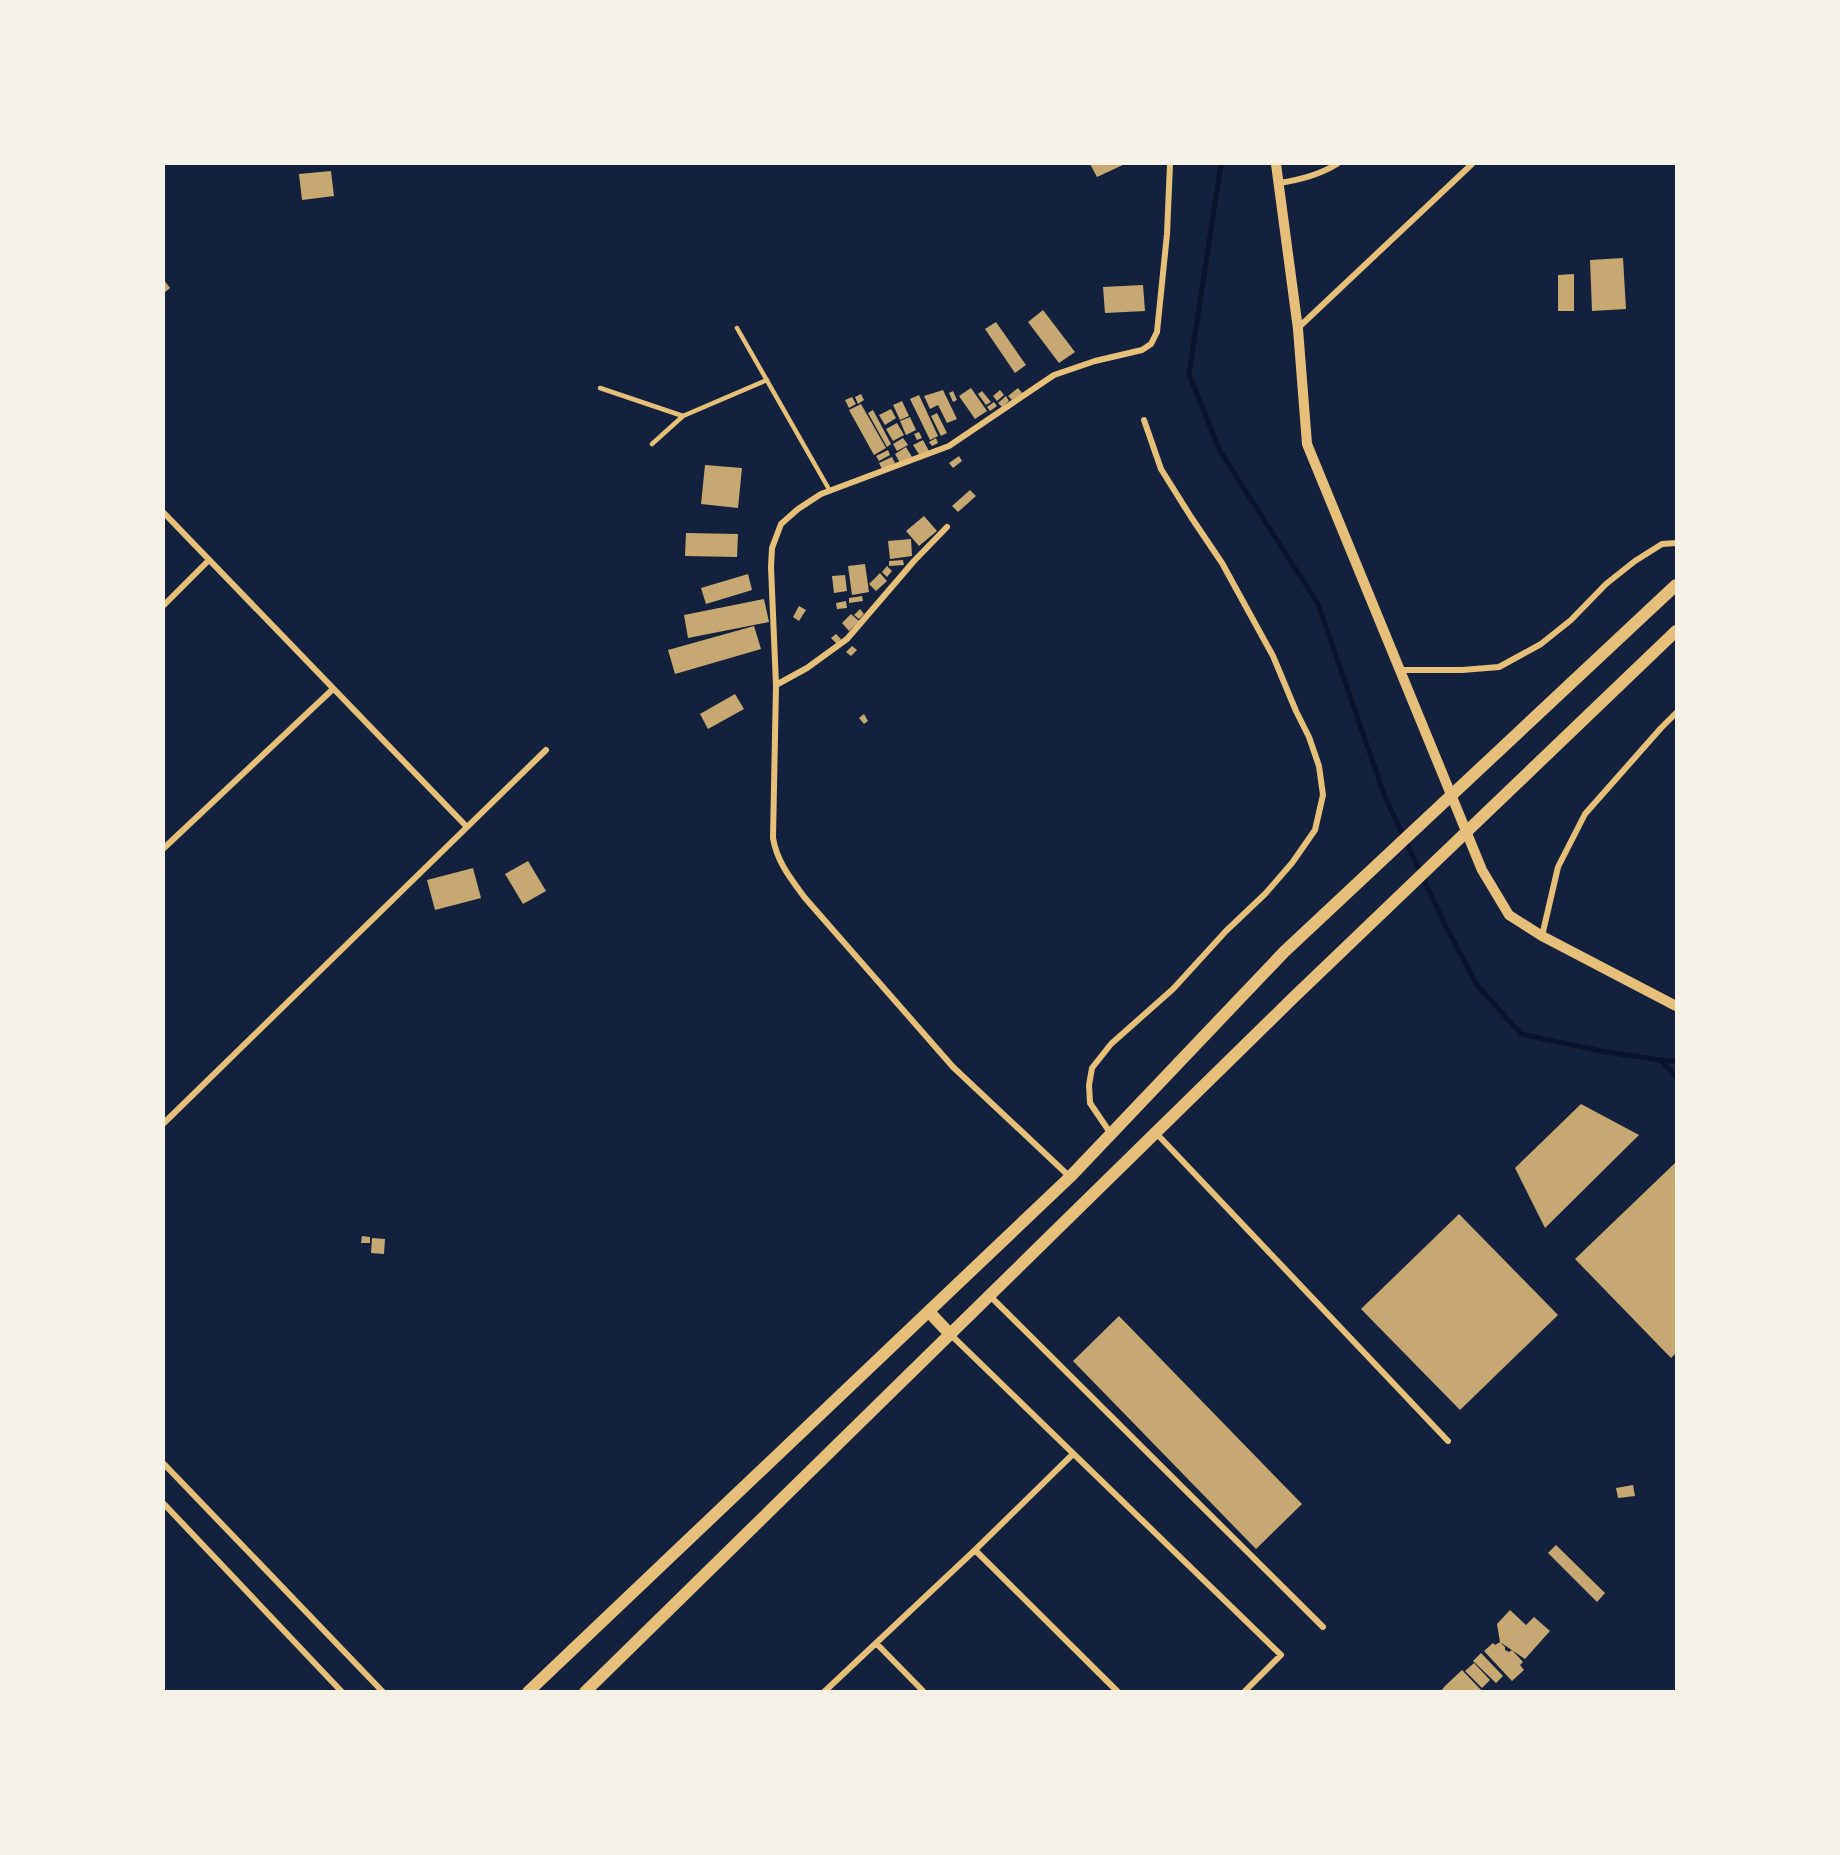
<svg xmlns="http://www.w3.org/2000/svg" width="1840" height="1855" font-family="'Asap Condensed',sans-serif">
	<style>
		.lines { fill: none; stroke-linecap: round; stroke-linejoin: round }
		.stream { stroke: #0b132b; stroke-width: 5 }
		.building { fill: #c6a872 }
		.service { stroke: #e5c07b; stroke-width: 4.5 }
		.minor { stroke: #e5c07b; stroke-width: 6 }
		.tertiary { stroke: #e5c07b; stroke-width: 10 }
		.secondary { stroke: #e5c07b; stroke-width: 12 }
	</style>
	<rect width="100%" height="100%" fill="#14213d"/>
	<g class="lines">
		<path class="stream" d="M1221,164L1189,374L1220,451L1318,604L1385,797L1446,927L1477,985L1521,1034L1601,1051L1660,1060L1676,1077
			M1660,1060L1676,1061"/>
	</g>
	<path class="building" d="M1090,164H1125L1097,177Z
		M331,171L334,196L302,200L299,174Z
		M1623,258L1626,309L1592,311L1590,260Z
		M1574,274V311H1558V275Z
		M164,280L170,288L164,293Z
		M1143,285L1145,311L1105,313L1103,287Z
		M1043,310L1075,352L1059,363L1028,322Z
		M996,322L1026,365L1015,373L985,329Z
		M971,388L987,411L975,419L959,396Z
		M1018,388L1022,393L1012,400L1008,396Z
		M943,390L957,419L947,423L938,405L930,409L924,396Z
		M1000,390L1004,395L997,401L993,396Z
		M953,391L957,400L953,402L949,393Z
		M982,391L991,402L986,405L978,394Z
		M861,394L864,400L858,404L855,397Z
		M919,395L938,436L930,440L910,399Z
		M1006,396L1009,401L1002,407L998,403Z
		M852,397L856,404L849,408L845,400Z
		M902,401L909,416L900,420L893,405Z
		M994,402L997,406L990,411L987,407Z
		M861,404L886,448L874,455L849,410Z
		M891,409L896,418L885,425L879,415Z
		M873,410L891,444L887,447L868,413Z
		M937,413L947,433L941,436L931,416Z
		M910,417L916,430L906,435L900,421Z
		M897,423L904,435L893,441L886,429Z
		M919,432L922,438L917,440L914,434Z
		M903,438L908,445L897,451L893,444Z
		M936,438L938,443L932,446L929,442Z
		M923,440L929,451L920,456L913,445Z
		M906,447L912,457L900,463L895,454Z
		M888,450L890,455L879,461L876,456Z
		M959,456L962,461L953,468L949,463Z
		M892,457L895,463L882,469L879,463Z
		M705,465L742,468L738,508L701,504Z
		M970,490L976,496L958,512L952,506Z
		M924,516L937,531L919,546L906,531Z
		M686,533L738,534L737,557L685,556Z
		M911,539L912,556L890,559L888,541Z
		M903,560L904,565L889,566V561Z
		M865,564L869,592L852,595L848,566Z
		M887,566L892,571L887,577L882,572Z
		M880,573L887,581L876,591L869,584Z
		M748,574L752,590L706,604L701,588Z
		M845,575L847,591L834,593L832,576Z
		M862,596L863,601L849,603V598Z
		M764,599L769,622L688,638L684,615Z
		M846,601L847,608L837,609L836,603Z
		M799,606L806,610L799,621L793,617Z
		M860,609L864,614L859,619L854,615Z
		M851,614L859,621L849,631L842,623Z
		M754,626L761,649L675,674L668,650Z
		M836,634L841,639L837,644L831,638Z
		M852,646L857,650L851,656L846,652Z
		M735,694L744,709L708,729L700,714Z
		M864,714L868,721L864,724L859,718Z
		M528,861L546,891L523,904L505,874Z
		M473,868L481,898L435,910L427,880Z
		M1581,1104L1639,1135L1545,1228L1515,1168Z
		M1675,1163L1676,1165V1353L1671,1358L1575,1259Z
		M1459,1214L1558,1315L1460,1410L1361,1309Z
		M362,1236L370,1237V1243H361Z
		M372,1238L385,1239L384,1254L371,1253Z
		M1119,1316L1302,1504L1256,1549L1073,1361Z
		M1633,1485L1635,1496L1618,1498L1616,1488Z
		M1556,1545L1605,1593L1597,1602L1548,1553Z
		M1510,1610L1526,1625L1534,1617L1550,1631L1525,1659L1500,1642L1497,1624Z
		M1500,1642L1505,1647V1650L1509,1652L1512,1650L1523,1662L1520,1665L1524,1670L1512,1681L1484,1651L1493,1643L1495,1645Z
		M1481,1653L1503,1676L1496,1683L1473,1661Z
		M1474,1663L1490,1680L1482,1688L1465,1671Z
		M1462,1670L1483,1692H1440L1445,1686Z"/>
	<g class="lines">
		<path class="service" d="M737,328L830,491
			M600,388L683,416L767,380
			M652,444L683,416"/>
		<path class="minor" d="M1279,183C1300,180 1319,175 1337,164
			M1298,328L1472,164
			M164,513L467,827
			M164,605L209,560
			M1400,670H1462L1499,667L1541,644L1571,620L1606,584L1635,561L1662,544L1676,543
			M776,685L807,668L847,639L914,561L947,527
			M164,848L333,689
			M1542,936L1558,867L1585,814L1661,728L1676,713
			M164,1123L546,750
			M1156,1133L1448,1441
			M1111,1134L1090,1103L1089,1085L1092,1068L1111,1044L1173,989L1226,931L1265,894L1292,863L1315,830L1323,795L1319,766L1309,737L1296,711L1273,656L1222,563L1191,517L1161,469L1144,420
			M1070,1177L953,1067L805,898C791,879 777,862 773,838L776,685L771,567L772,548L781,524L798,509L821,494L949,446L1054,375L1095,361L1142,350L1151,344L1157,332L1167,234L1170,164
			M990,1296L1323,1627
			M950,1334L1281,1655L1244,1692
			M164,1464L383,1692
			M164,1504L342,1692
			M975,1550L1118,1692
			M876,1643L924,1692
			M824,1692L975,1550L1073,1454"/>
		<path class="tertiary" d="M1276,164L1298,329L1307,444L1482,870L1509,915L1542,936L1676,1006"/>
		<path class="secondary" d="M929,1312L950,1334
			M528,1692L1070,1177L1284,952L1676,585
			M585,1692L1293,998L1676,631"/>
	</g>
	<rect width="1840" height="1855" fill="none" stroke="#f6f1e7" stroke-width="330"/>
</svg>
